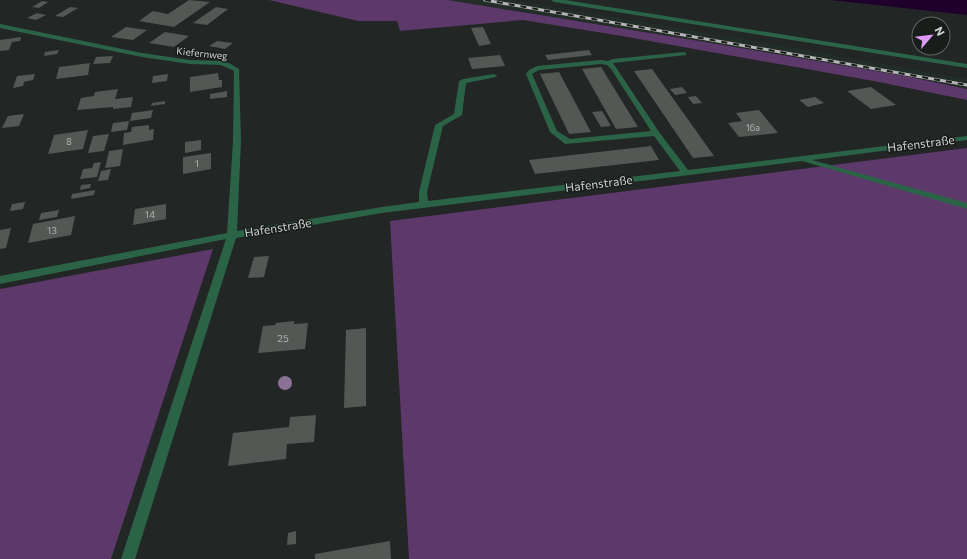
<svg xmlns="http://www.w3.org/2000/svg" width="967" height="559" font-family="Commissioner,sans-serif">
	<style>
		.built { fill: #222d27 }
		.green { fill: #5d386b }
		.water { fill: #1f002a }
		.building { fill: #535855 }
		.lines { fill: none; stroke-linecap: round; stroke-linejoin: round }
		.minor { fill: #2b6347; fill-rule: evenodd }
		.rail-casing { stroke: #b4b7b5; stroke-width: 3 }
		.rail { stroke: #181d1a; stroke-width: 2; stroke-dasharray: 6; stroke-linecap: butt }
		.tree { fill: #8b7196 }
		.labels { text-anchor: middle; stroke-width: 3; stroke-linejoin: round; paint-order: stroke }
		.far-number-label { font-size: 9px; fill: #b1b4b2 }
		.far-street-label { font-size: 10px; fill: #d0d3d1; stroke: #181d1a }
		.number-label { font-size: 10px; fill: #b1b4b2 }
		.street-label { font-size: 12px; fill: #d0d3d1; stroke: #181d1a }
	</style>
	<rect width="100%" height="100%" fill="#222624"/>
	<path class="built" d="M448,0H514L757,41L967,79V89L905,76L705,42Z"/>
	<path class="green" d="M269,0H448L705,42L905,76L967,89V100L879,82L622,36L523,20L400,31L397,21H358Z
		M967,148V559H409L390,221Z
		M213,249L111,559H0V289Z"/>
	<path class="water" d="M831,0H967V15Z"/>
	<path class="building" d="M189,0L210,2L174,27L139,21L153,11L168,14Z
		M42,1L48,2L39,8L32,7Z
		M70,7L78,8L63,17L55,16Z
		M216,7L228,9L207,25L193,23Z
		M37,13L46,15L36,20L27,18Z
		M126,27L147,30L133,40L111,37Z
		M483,27L491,44L479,46L471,28Z
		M165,32L189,36L174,47L149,43Z
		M21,37L20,41L12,42L9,50L0,51V40Z
		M217,41L233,43L225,49L209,46Z
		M59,50L57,54L44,56L45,52Z
		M589,50L592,55L548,60L545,55Z
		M500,55L505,66L472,69L468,58Z
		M113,56L110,63L93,64L96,57Z
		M90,63L88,75L56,79L59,67Z
		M601,67L638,127L616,129L582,69Z
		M652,69L714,156L693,158L634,71Z
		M559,72L591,132L569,134L540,74Z
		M218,73L219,80H222V87L190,92V77Z
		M35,74L33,80L24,82L23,86L13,88L17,76Z
		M168,74L167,81L152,83L153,76Z
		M682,87L687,93L675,95L670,89Z
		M871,87L896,105L871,109L847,91Z
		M118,89L115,99L133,97L131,107L113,109V107L77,110L81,98L94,96L95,92Z
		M227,91V97L210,99V94Z
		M696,96L702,103L693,104L688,97Z
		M815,97L824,103L808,107L799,100Z
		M165,101V104L151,106L152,103Z
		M153,110L151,118L130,121L132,113Z
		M759,110L778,133L739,137L728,123L742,121L736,113Z
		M602,111L611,126L601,127L592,112Z
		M24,114L19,126L2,128L8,116Z
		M129,121L127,130L111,132L113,123Z
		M149,125V130L154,129L153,140L123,145L124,133L131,132L132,127Z
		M88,130L83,149L48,154L54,135Z
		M109,134L104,151L88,153L93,136Z
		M201,140V150L185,153V142Z
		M651,146L659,160L535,174L529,160Z
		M123,149L120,166L105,168L109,151Z
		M211,153V169L183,174V157Z
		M101,162L97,177L80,179L83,169L92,168L94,163Z
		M111,169L108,180L98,181L101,171Z
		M91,184L90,188L80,190L81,185Z
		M95,190L94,195L71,199L72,194Z
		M25,202L23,209L10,211L12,204Z
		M166,204V219L133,225L135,209Z
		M59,210L57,217L39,220L41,213Z
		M75,216L71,235L28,243L33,224Z
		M11,228L6,248L0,249V230Z
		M269,256L264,277L248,278L254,257Z
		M294,321V324L308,323L305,349L258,353L263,326L275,325L276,323Z
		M366,328V406L344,408L346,330Z
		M316,415L314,442L287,444L286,459L228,466L233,433L289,427L290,417Z
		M296,531V544L287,545L288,533Z
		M390,541L391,559H315V554Z"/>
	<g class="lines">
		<path class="minor" d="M551,0H565L967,64V68L554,2Z
			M0,24L142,53L190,60L221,61L229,63L239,69L241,141L237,231L382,207L419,202V192L435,125L454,114L459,81L463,79L494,74L497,76L496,77L466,83L462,115L443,126L427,192L428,201L680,171L654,136L565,144L550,132L526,74L529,70L537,66L601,60L608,61L613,59L684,52L686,53V55L613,63L659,132L688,170L967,136V140L812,160L967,203V209L802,161L382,213L236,238L135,559H121L226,239L0,284V276L227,233L233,141L234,71L221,65L190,64L142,57L0,28ZM601,64L607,65L611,69L651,131L570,139L557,131L532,74L539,70Z"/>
		<g class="rail-casing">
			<path id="rail" d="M485,0L967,85"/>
		</g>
		<use href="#rail" class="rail"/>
	</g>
	<circle class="tree" cx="285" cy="383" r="7"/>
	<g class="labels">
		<g class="far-number-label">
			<text x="753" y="131">16a</text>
			<text x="69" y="145">8</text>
		</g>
		<g class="far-street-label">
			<text transform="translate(202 53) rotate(6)" y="4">Kiefernweg</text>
		</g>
		<g class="number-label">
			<text x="197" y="167">1</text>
			<text x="150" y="218">14</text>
			<text x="52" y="234">13</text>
			<text x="283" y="342">25</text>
		</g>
		<g class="street-label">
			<text transform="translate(921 144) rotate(-7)" y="4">Hafenstraße</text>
			<text transform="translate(599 184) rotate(-7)" y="4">Hafenstraße</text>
			<text transform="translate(278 228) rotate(-9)" y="4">Hafenstraße</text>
		</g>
	</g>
	<g transform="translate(931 36) rotate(62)"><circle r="19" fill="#181d1a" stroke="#626663"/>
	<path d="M0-3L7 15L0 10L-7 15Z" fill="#dc99f5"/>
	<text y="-6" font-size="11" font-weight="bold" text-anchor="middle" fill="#d0d3d1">N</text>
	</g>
</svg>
